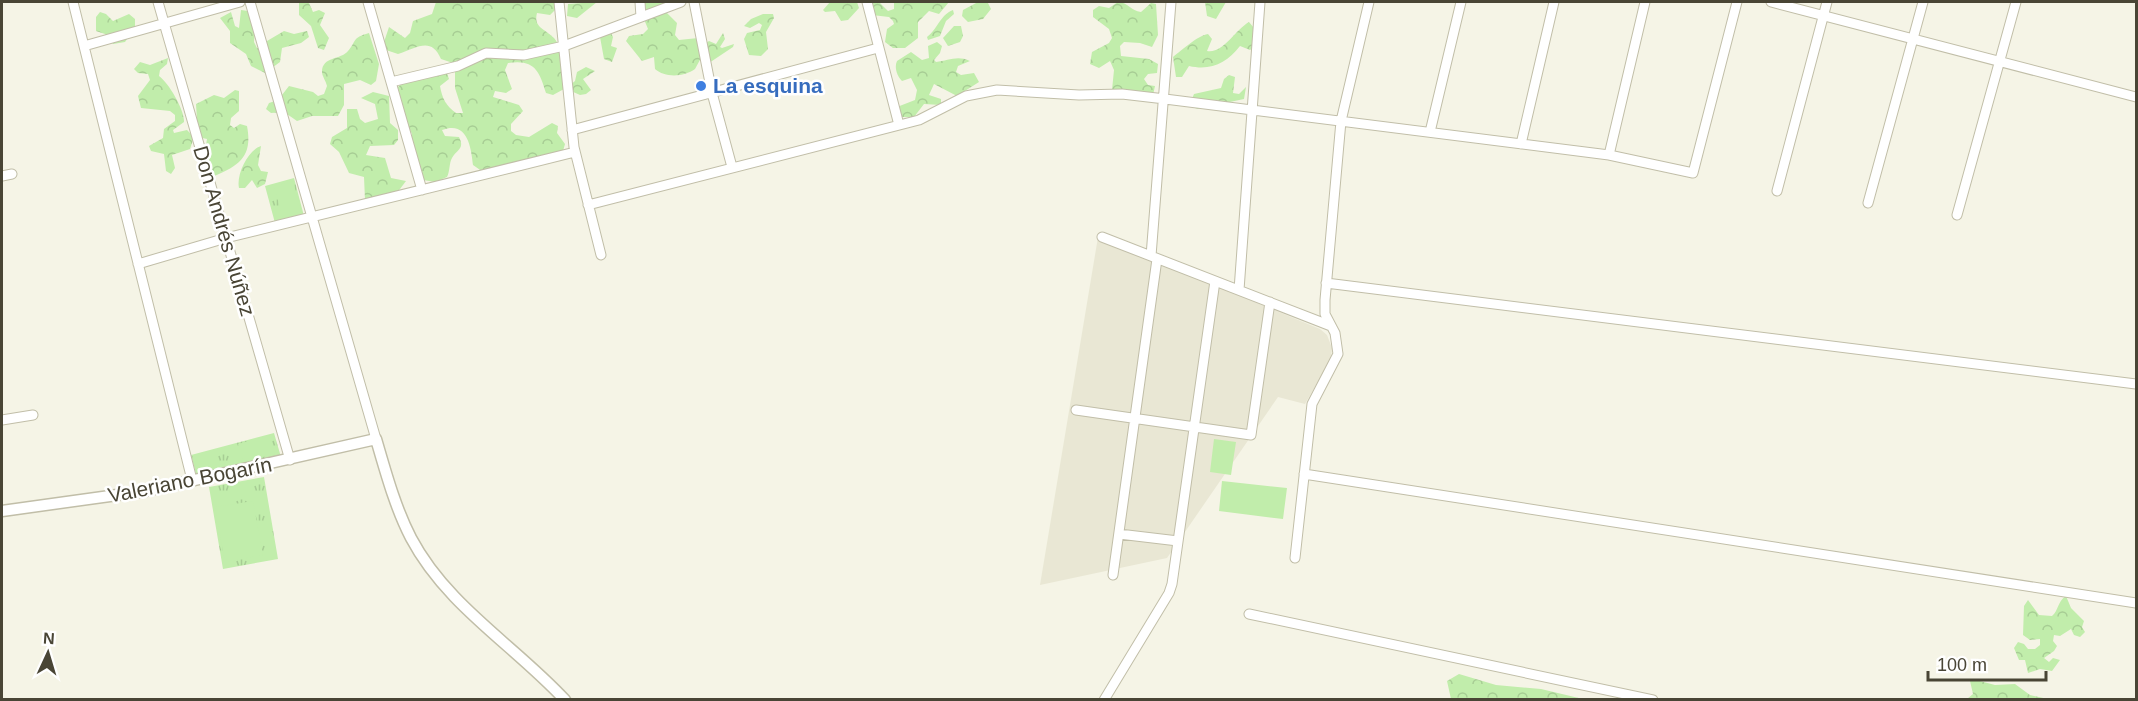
<svg xmlns="http://www.w3.org/2000/svg" width="2138" height="701" font-family="Arial,sans-serif">
	<style>
		.residential { fill: #e9e7d4 }
		.forest { fill: url(#forest-crowns) }
		.park { fill: url(#park-tufts) }
		.pitch { fill: #c1edab }
		.lines { fill: none; stroke-linecap: round; stroke-linejoin: round }
		.minor-casing { stroke: #c1bea8; stroke-width: 11 }
		.tertiary-casing { stroke: #c1bea8; stroke-width: 13 }
		.minor { stroke: #fff; stroke-width: 9 }
		.tertiary { stroke: #fff; stroke-width: 10 }
		.shop-dot { fill: #3f7fe0; stroke: #fff; stroke-width: 2 }
		.labels { text-anchor: middle; stroke-width: 5; stroke-linejoin: round; paint-order: stroke }
		.shop-label { font-size: 21px; font-weight: bold; fill: #366cbe; stroke: #fff; text-anchor: start }
		.street-label { font-size: 21px; fill: #494535; stroke: #fff }
	</style>
	<defs>
		<pattern id="forest-crowns" width="20" height="18" patternUnits="userSpaceOnUse" patternTransform="scale(1.5)"><rect width="20" height="18" fill="#c1edab"/><path d="M2 6a3 3 0 1 1 6 0M12 15a3 3 0 1 1 6 0" fill="none" stroke="#a7cd94"/></pattern>
		<pattern id="park-tufts" width="24" height="20" patternUnits="userSpaceOnUse" patternTransform="scale(1.5)"><rect width="24" height="20" fill="#c1edab"/><path d="M3 7l-1-3M5 7V3M7 7l1-3M15 17l-1-3M17 17v-4M19 17l1-3" fill="none" stroke="#a7cd94"/></pattern>
	</defs>
	<rect width="100%" height="100%" fill="#f5f4e6"/>
	<path class="residential" d="M1098,237L1320,329L1327,335L1332,348L1331,359L1305,404L1278,397L1167,558L1040,585Z"/>
	<path class="forest" d="M299,2L309,3L313,12L319,10L325,13L320,25L329,38L324,50L318,48L311,26L299,15Z
		M436,2H555V10L550,15L537,13C533,28 546,29 554,38C564,49 563,75 564,89L553,95L546,93C539,70 534,59 508,63L505,70L512,89L506,93L495,91L493,97L519,105L523,111L511,124V131L516,135L529,137L552,123L558,126L557,133L565,144L563,151L483,172L473,165C471,148 468,120 442,130L445,136L459,137C465,149 457,149 452,158C449,163 450,171 447,177L435,182L423,180L412,153V134L401,112L397,88L402,83L447,73L449,79L440,86C442,98 446,106 456,113H463L455,88V69L453,63L441,59C431,36 417,48 398,54L386,50L383,45L389,27L405,38L410,33L413,21L432,14Z
		M597,2L577,18L567,16L568,4Z
		M637,2H665L666,12L677,23L675,35L679,40L698,38L701,58L695,69C684,77 665,78 655,69L654,57L642,61L626,41L629,36L643,34L648,29Z
		M830,2H857L859,8L848,20L841,21L835,11L825,12L823,10Z
		M872,2H879L888,11L894,9V2H949L939,14L929,11L918,22V38L905,48H893L885,42L887,29L894,24L893,21L889,17L872,15L870,3Z
		M978,2L988,3L991,9L983,19L968,22L962,16L963,10Z
		M1118,2C1128,2 1131,11 1141,12L1151,3L1156,4L1158,35L1152,47L1140,43L1124,42L1120,46L1121,56L1149,59L1158,64L1157,73L1148,74L1144,79L1148,85L1155,86L1153,95L1112,90L1114,70L1110,61L1099,68L1090,64L1092,52L1109,43L1112,38L1109,29L1093,17V10L1099,6L1109,8Z
		M1205,2H1226L1216,19L1207,16Z
		M241,10L248,11L255,29L254,42L257,48L263,47L267,41L284,31L294,34L307,31L309,37L301,43L282,48L280,62L265,73L251,66L246,54L230,43V31L220,18L231,12L235,26L239,28Z
		M953,10L954,14L946,21L940,36L928,40L927,37C937,30 940,15 953,10Z
		M100,12L106,14L113,21L129,14L135,19V28L125,42L113,44L105,34L96,31V17Z
		M763,14H773L774,18L766,32L768,49L761,56L749,55L744,39L747,33L760,30L762,25L759,23L750,28L744,26L751,19Z
		M1249,22L1254,28L1253,48L1250,50L1240,46C1227,63 1211,71 1189,66L1182,77H1176L1173,57C1182,50 1197,36 1208,34L1212,39L1207,51C1223,54 1235,30 1249,22Z
		M954,26H961L963,36L960,42L948,46L943,38Z
		M610,31L613,37L611,46L617,48L612,62L604,59L600,37Z
		M369,33L379,64L376,81L371,85L360,80L344,84V105L338,116H312L297,121L284,112L271,113L266,109L269,103L278,100L289,86L313,92L318,96L324,94L327,86C326,81 322,76 322,72C322,56 341,60 348,51C357,41 351,38 369,33Z
		M723,33L725,39L720,47L722,48L734,44L733,47L709,63L706,43L709,41L716,44Z
		M937,42L942,46L940,53L934,60L936,62C948,61 957,55 970,61L958,66L956,72L961,75L974,73L979,82L957,96L934,84L929,95L941,99V105L924,104L914,117H901L897,107L915,100L917,90L911,78L902,81C897,76 894,67 897,61L911,52L922,60L929,58L928,46Z
		M168,58L167,64L160,70L159,76C169,83 185,111 184,122L173,130L174,133L187,130L194,137L190,149L172,155L175,168L171,174L166,171L164,154L151,151L149,146L163,138L164,129L175,121V115L170,111L141,108L138,96L150,80L148,74L138,73L134,69L140,62L150,65Z
		M586,67L595,71L583,79L591,90L586,94L580,95L571,91L570,85L575,81L577,72Z
		M1229,75L1235,77L1233,93L1239,94L1246,87L1244,99L1225,103L1216,100L1198,109L1189,106L1194,94L1221,88L1224,79Z
		M235,90L239,91V111L231,118L230,125L234,128L240,124L247,126C253,157 239,166 212,177L205,151L207,139L198,137L196,104L214,95L224,98Z
		M373,92L389,96L390,123L398,130V140L394,145L370,146L366,155L385,158L391,178L406,181L394,197L365,200L364,177L349,173L339,152L330,144L332,137L347,128V109H357L360,119L365,123L378,119L375,104L361,98Z
		M261,146L258,165L261,171L268,172L265,184L257,188L252,180L245,188H239C236,175 248,150 261,146Z
		M2066,596L2071,608L2084,621L2082,627L2085,632L2080,637L2074,635L2071,629L2060,636L2054,635L2053,641L2057,646L2054,651L2044,658L2049,662L2053,658L2060,660L2052,671L2040,669L2028,673L2025,660H2019L2014,648L2018,642L2024,644L2028,649H2035L2040,645V639L2030,640L2023,635L2024,606L2028,600L2039,615L2052,616C2059,610 2057,602 2066,596Z
		M1459,674L1496,685L1541,689L1583,699H1451L1447,681Z
		M1976,680L1995,685L2015,684L2030,695L2048,699H1967L1973,694L1970,681Z"/>
	<path class="park" d="M294,178L304,216L275,223L265,186Z
		M274,433L281,457L196,474L191,455Z
		M264,477L278,559L223,569L209,487Z"/>
	<path class="pitch" d="M293,181L302,214L283,219L274,186Z
		M270,435L275,454L243,462L238,444Z
		M1214,439L1236,442L1231,475L1210,472Z
		M1222,481L1287,488L1283,519L1219,511Z
		M253,501L263,555L225,562L215,507Z"/>
	<g class="lines">
		<g class="minor-casing">
			<path id="minor" d="M73,2L192,480
				M158,2L290,460
				M250,2L376,439
				M368,2L422,190
				M559,2L574,147L601,255
				M640,2L641,17
				M694,2L712,93L732,167
				M867,2L899,125
				M1771,2L2136,97
				M84,46L240,2
				M391,82L458,66L486,53L524,55L564,46L681,2
				M572,130L878,48
				M1430,132L1461,2
				M1521,144L1554,2
				M1609,155L1645,2
				M2,176L12,174
				M1777,191L1827,2
				M1868,203L1923,2
				M588,205L919,120L966,96L997,90L1079,95L1122,94L1165,99L1609,155L1693,173L1737,2
				M1957,215L2016,2
				M1102,237L1331,326
				M1151,256L1171,2
				M138,264L226,238L575,152
				M1326,283L2136,384
				M1239,290L1260,2
				M1076,410L1251,435L1270,302
				M2,420L33,415
				M1304,474L2136,603
				M1119,534L1178,541
				M1295,558L1312,404L1338,354L1335,333L1325,314V300L1341,121L1369,2
				M1113,575L1157,259
				M1249,614L1653,700
				M1104,700L1169,593L1172,584L1215,281"/>
		</g>
		<g class="tertiary-casing">
			<path id="tertiary" d="M2,511L146,491L376,439C386,473 395,507 411,538C447,606 514,645 565,700"/>
		</g>
		<use href="#minor" class="minor"/>
		<use href="#tertiary" class="tertiary"/>
	</g>
	<circle class="shop-dot" cx="701" cy="86" r="6"/>
	<g class="labels">
		<g class="shop-label">
			<text x="713" y="93">La esquina</text>
		</g>
		<g class="street-label">
			<text transform="translate(224 231) rotate(74)" y="7">Don Andrés Núñez</text>
			<text transform="translate(190 480) rotate(-11)" y="7">Valeriano Bogarín</text>
		</g>
	</g>
	<rect width="2138" height="701" fill="none" stroke="#494535" stroke-width="6"/>
	<g transform="translate(48 653) rotate(4)" stroke="#ffffff" stroke-width="4.5" paint-order="stroke">
	<path d="M0-4.5L10 22L0 15L-10 22Z" fill="#494535"/>
	<text y="-9" font-size="16" font-weight="bold" text-anchor="middle" fill="#494535">N</text>
	</g>
	<path d="M1928 671v9h118v-9" fill="none" stroke="#494535" stroke-width="3"/>
	<text x="1937" y="671" font-size="18" fill="#494535" stroke="#ffffff" stroke-width="4.5" paint-order="stroke">100 m</text>
</svg>
